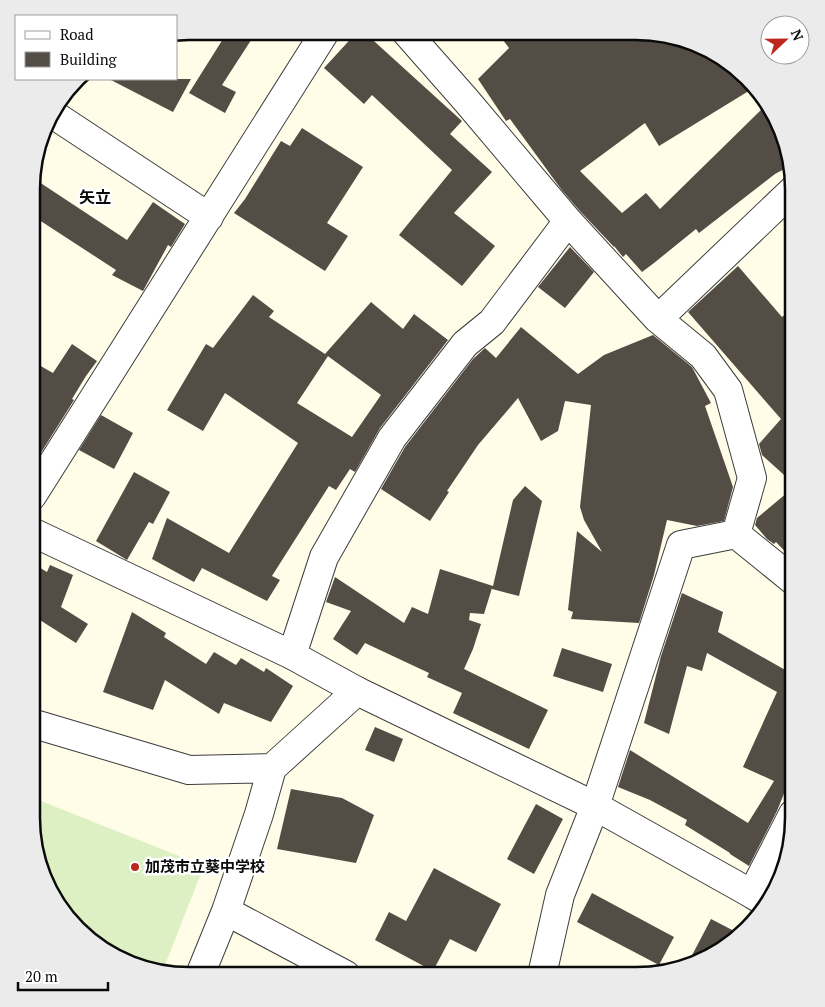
<svg xmlns="http://www.w3.org/2000/svg" width="825" height="1007" font-family="'PT Serif','Noto Sans JP',serif">
	<style>
		.pitch { fill: #ddf0c3 }
		.building { fill: #534d46 }
		.lines { fill: none; stroke-linecap: round; stroke-linejoin: round }
		.minor-casing { stroke: #3d3d3d; stroke-width: 30 }
		.tertiary-casing { stroke: #3d3d3d; stroke-width: 30 }
		.minor { stroke: #fff; stroke-width: 28 }
		.tertiary { stroke: #fff; stroke-width: 28 }
		.poi-dot { fill: #bd261f; stroke: #fff; stroke-width: 2 }
		.labels { text-anchor: middle; stroke-width: 5; stroke-linejoin: round; paint-order: stroke }
		.poi-label { font-size: 15px; font-weight: bold; fill: #0a0a0a; stroke: #fff; text-anchor: start }
		.neighbourhood-label { font-size: 16px; font-weight: bold; fill: #0a0a0a; stroke: #fff }
		.rim { fill: none; stroke: #0a0a0a; stroke-width: 2.5 }
	</style>
	<rect width="100%" height="100%" fill="#fffde8"/>
	<path class="pitch" d="M31,797L204,866L163,970L102,949L52,897L31,818Z"/>
	<path class="building" d="M228,31H257L222,85L236,92L225,113L189,93Z
		M357,32H364L462,121L450,134L492,172L454,213L495,246L462,286L399,235L452,170L372,95L364,104L324,68Z
		M497,32L657,33L724,58L752,89L659,146L645,123L580,171L622,213L646,193L660,209L767,104L773,110L788,167L775,174L699,233L696,229L654,263L642,272L626,254L623,257L614,246V247L579,210L561,189L510,119L506,121L478,79L509,48Z
		M109,79H191L173,112Z
		M302,128L363,167L327,223L348,236L325,271L234,213L245,199L281,141L290,146Z
		M33,178L127,240L153,202L185,224L171,247L168,245L143,291L112,275L116,270L33,216Z
		M570,247L594,272L565,308L538,287Z
		M738,266L782,317L794,307V484L762,455L759,444L781,419L688,312Z
		M253,295L274,311L269,317L328,356L297,403L352,437L381,395L325,354L371,302L403,329L414,314L448,340L380,428L355,472L350,469L336,490L329,486L272,576L280,580L267,601L202,568L194,582L152,559L167,518L229,553L298,443L225,393L203,431L167,410L206,344L213,348Z
		M521,327L578,374L604,355L653,335L692,367L711,403L705,406L733,487L724,521L697,526L667,520L654,575L639,623L571,619L573,612L568,610L577,531L602,552L584,520L580,507L591,405L565,401L558,431L541,441L518,398L478,445L447,491L449,492L430,521L381,489L405,447L473,359L485,348L496,358Z
		M72,344L97,361L86,376L72,399L74,400L32,467V361L53,373Z
		M101,415L133,433L114,469L79,450Z
		M134,472L170,492L153,524L149,522L127,560L96,541Z
		M525,486L542,501L519,596L492,589V588L484,614L470,613L469,620L481,624L473,649L464,669L548,710L529,749L453,713L462,693L427,677L429,673L365,643L357,655L333,639L351,611L326,602L335,577L404,623L412,607L428,614L440,569L493,586L513,500Z
		M794,487V561L776,542L774,544L767,539L755,525L757,518Z
		M32,563L47,572L50,565L73,575L61,607L88,624L76,643L32,615Z
		M682,593L723,612L718,632L787,671L793,657V771L777,811L749,866L730,854V853L685,825L687,820L650,800L618,787L630,750L748,823L774,781L743,767L777,692L707,653L702,671L687,666L669,734L644,723L661,656Z
		M132,612L166,633L164,637L206,664L214,652L236,665L241,658L264,672L266,668L293,686L271,722L224,703L219,714L165,680L153,710L103,692Z
		M562,648L612,664L603,692L553,676Z
		M375,727L403,739L394,762L365,750Z
		M291,789L342,798L374,815L356,863L277,849Z
		M536,804L563,819L534,874L507,859Z
		M434,868L501,904L476,952L450,939L433,971L375,940L389,912L406,921Z
		M592,893L674,937L659,965L577,922Z
		M711,919L738,933L715,955L688,963Z"/>
	<g class="lines">
		<g class="minor-casing">
			<path id="minor" d="M406,32L465,99L568,221L658,319L703,356L728,390L752,478L736,534L794,581
				M51,113L209,217
				M658,319L794,189
				M32,496L325,32
				M292,655L324,557L392,438L465,344L492,322L568,221
				M31,723L189,770L272,768
				M752,894L793,814
				M226,911L346,975
				M200,975L226,911L259,814L272,768L357,691
				M542,975L560,895L595,806L681,545L736,534"/>
		</g>
		<g class="tertiary-casing">
			<path id="tertiary" d="M32,532L292,655L357,691L595,806L752,894L768,904"/>
		</g>
		<use href="#minor" class="minor"/>
		<use href="#tertiary" class="tertiary"/>
	</g>
	<circle class="poi-dot" cx="135" cy="867" r="5"/>
	<g class="labels">
		<g class="poi-label">
			<text x="145" y="872">加茂市立葵中学校</text>
		</g>
		<g class="neighbourhood-label">
			<text x="95" y="203">矢立</text>
		</g>
	</g>
	<path d="M0 0H825V1007H0ZM189 40H636A149 149 0 0 1 785 189V818A149 149 0 0 1 636 967H189A149 149 0 0 1 40 818V189A149 149 0 0 1 189 40Z" fill="#ebebeb" fill-rule="evenodd"/>
	<path class="rim" d="M189 40H636A149 149 0 0 1 785 189V818A149 149 0 0 1 636 967H189A149 149 0 0 1 40 818V189A149 149 0 0 1 189 40Z"/>
	<rect x="15" y="15" width="162" height="65" fill="#ffffff" stroke="#9d9d9d"/>
	<rect x="25" y="31" width="25" height="8" fill="#ffffff" stroke="#9d9d9d"/>
	<text x="60" y="40" font-size="15" fill="#0a0a0a">Road</text>
	<rect x="25" y="52" width="25" height="15" fill="#534d46" stroke="#9d9d9d"/>
	<text x="60" y="65" font-size="15" fill="#0a0a0a">Building</text>
	<g transform="translate(785 40) rotate(68)"><circle r="24" fill="#ffffff" stroke="#9d9d9d"/>
	<path d="M0-4L9 19L0 12L-9 19Z" fill="#bd261f"/>
	<text y="-8" font-size="14" font-weight="bold" text-anchor="middle" fill="#0a0a0a">N</text>
	</g>
	<path d="M18 982v8h90v-8" fill="none" stroke="#0a0a0a" stroke-width="2.5"/>
	<text x="25" y="982" font-size="15" fill="#0a0a0a" stroke="#ffffff" stroke-width="4" paint-order="stroke">20 m</text>
</svg>
